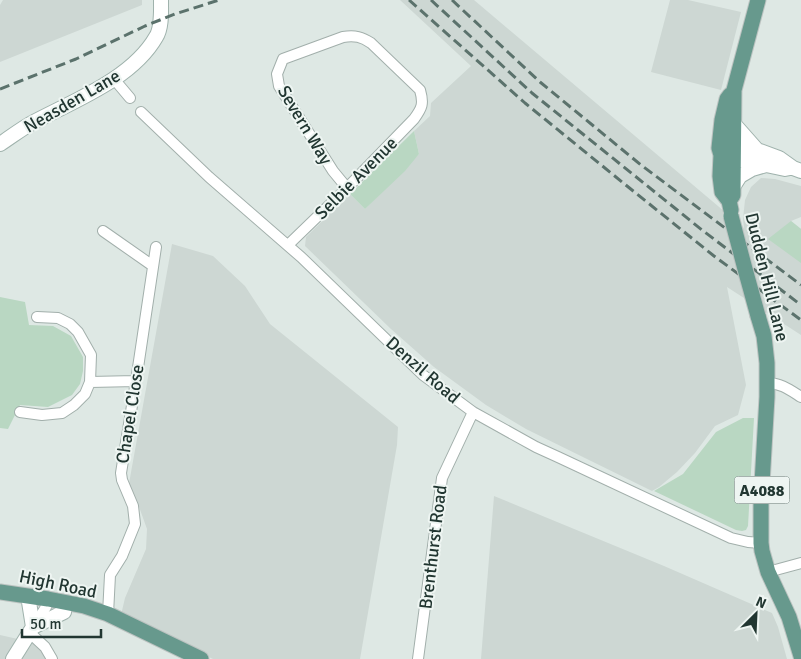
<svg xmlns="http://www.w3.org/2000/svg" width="801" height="659" font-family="Signika,sans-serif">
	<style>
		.built { fill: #cdd7d3 }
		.green { fill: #b9d7c2 }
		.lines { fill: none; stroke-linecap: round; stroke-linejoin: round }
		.street-casing { stroke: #a2afab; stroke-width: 12 }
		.secondary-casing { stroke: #9fb2ac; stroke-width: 16 }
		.primary-casing { stroke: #bcc3c1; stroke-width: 17 }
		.street { stroke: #fff; stroke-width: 10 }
		.secondary { stroke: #fff; stroke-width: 14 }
		.primary { stroke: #67998d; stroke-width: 15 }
		.rail { stroke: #5b726c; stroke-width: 3; stroke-dasharray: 10 5; stroke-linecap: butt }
		.primary-bridge-casing { stroke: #bcc3c1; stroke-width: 17; stroke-linecap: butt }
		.primary-bridge { stroke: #67998d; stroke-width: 15 }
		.labels { text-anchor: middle; stroke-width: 4; stroke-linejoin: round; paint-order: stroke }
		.shield { fill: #eef5f2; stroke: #5e6f6b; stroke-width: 1 }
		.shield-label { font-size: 16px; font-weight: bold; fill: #213631 }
		.street-label { font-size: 18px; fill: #213631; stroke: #eef5f2 }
	</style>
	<rect width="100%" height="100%" fill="#dee8e4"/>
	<path class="built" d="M3,0H142V5L0,62V5Z
		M400,0H474L744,228L743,219L745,200L751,187L761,178L775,179L801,186V217L791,221L801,229V335L727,287L746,385L738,415L715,426L695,453L677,472L659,487L652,491L526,429L486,405L434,367L391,329L305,246L306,237L350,194L365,209L419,154L414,131L430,116L431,103L471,66Z
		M670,0H688L741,12L721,90L651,72Z
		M172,244L213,256L245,286L270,324L398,427L397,445L360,659H213L121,615L125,598L146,549L147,529L138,504L128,489Z
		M494,496L664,566L772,613L778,627L787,659H481Z
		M0,635L40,644L50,659H0Z"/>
	<path class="green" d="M414,131L419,154L405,171L365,209L350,194Z
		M791,221L801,229V263L768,239Z
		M0,297L25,302L29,325L53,326L71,336L83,357V371L80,384L72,395L48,407L20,405L8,429L0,428Z
		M743,418H754L748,526L746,530L742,531L736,530L654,491L683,474L716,432Z"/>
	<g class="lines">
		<g class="street-casing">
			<path id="street" d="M114,79L130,98
				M141,112L209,177L301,257L423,375L473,412L536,447L558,457L731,538L748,542L761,543
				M103,231L153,266
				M288,245L347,188L414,119C422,108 424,104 420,90L371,43C362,37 355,35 343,37L283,59L277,74L279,86L333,171L347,188
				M90,382L136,381
				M767,383C781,383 790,390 801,397
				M20,412L42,415L62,413L74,405L85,394L90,382L91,355L78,332L70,324L58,318L37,317
				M768,572L801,563
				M108,614L110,575L122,556L135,524L133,506L122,480L121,473L136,381L156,247
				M33,627L46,607L48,599
				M30,633L45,647L52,659
				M418,659L442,478L473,412"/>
		</g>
		<g class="secondary-casing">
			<path id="secondary" d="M734,124L757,150
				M0,144C11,137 21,129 32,123C73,101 132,79 156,37C162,28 161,11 161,0
				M724,153L733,147L757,150L779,158L793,168L801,171
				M723,156L734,160H757L766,165L785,169L790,168
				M733,187L740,176L752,169L766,165
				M29,602L33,627
				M33,627L64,612
				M13,659L33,627"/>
		</g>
		<g class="primary-casing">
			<path id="primary" d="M730,95L727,99L722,120L719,148L721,155L720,176L722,192L729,201L731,210
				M729,201L733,195L734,90L758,0
				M758,316L764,336L767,363V397L761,501V543L762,551L768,572L789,617L801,656
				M0,592L48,599L84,606L108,614L201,659"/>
		</g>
		<use href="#street" class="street"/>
		<use href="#secondary" class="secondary"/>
		<use href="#primary" class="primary"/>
		<path class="rail" d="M409,0L525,103L627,186L714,256L801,320
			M431,0L532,93L702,230L801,305
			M452,0L540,82L641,165L801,285
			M0,89L76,59L145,26L175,14L219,0"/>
		<g class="primary-bridge-casing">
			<path id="primary-bridge" d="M731,216L745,269L758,316"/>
		</g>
		<use href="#primary-bridge" class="primary-bridge"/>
	</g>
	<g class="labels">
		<rect class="shield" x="734.5" y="476.5" width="55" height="27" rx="4"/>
		<g class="shield-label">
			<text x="762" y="496">A4088</text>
		</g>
		<g class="street-label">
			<text transform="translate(72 101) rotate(-30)" y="6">Neasden Lane</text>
			<text transform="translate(305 125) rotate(59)" y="6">Severn Way</text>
			<text transform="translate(356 178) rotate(-45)" y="6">Selbie Avenue</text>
			<text transform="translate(767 277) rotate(76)" y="6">Dudden Hill Lane</text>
			<text transform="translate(423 370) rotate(41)" y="6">Denzil Road</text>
			<text transform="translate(130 414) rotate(-81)" y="6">Chapel Close</text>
			<text transform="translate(433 547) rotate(-83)" y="6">Brenthurst Road</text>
			<text transform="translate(58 584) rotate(12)" y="6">High Road</text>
		</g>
	</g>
	<g transform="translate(756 614) rotate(24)" stroke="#eef5f2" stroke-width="4" paint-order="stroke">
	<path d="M0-4L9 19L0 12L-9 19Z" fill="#213631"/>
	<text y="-8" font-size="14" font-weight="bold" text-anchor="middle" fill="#213631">N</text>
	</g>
	<path d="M22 629v8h79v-8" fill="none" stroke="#213631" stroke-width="2.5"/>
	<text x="30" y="629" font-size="15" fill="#213631" stroke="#eef5f2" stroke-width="4" paint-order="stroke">50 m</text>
</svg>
